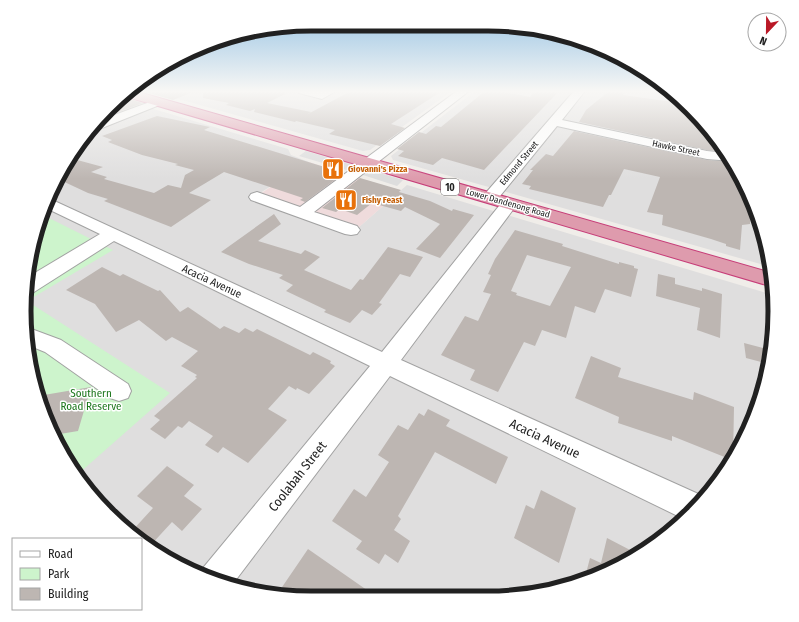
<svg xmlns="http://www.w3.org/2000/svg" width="799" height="622" font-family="'Fira Sans Condensed',sans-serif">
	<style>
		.residential { fill: #dfdede }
		.commercial { fill: #efdbdc }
		.park { fill: #cdf4cc }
		.parking { fill: #ddd }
		.building { fill: #bdb6b2; fill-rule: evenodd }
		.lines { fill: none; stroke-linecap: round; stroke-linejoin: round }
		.minor-casing { stroke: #a2a2a2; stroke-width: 2 }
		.highway-casing { stroke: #c73d78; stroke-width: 2 }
		.minor { fill: #fff; fill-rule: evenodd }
		.highway { fill: #de9bad; fill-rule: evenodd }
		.labels { text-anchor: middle; stroke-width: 3; stroke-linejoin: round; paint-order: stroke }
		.far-street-label { font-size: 9px; fill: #212121; stroke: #fff }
		.far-food-label { font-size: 9px; font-weight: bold; fill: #c56008; stroke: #fff; text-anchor: start }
		.shield { fill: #fff; stroke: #646464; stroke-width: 1 }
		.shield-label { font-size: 10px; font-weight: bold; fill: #212121 }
		.street-label { font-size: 11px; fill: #212121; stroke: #fff }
		.park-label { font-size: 11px; fill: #1a751a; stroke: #fff }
		.near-street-label { font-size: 13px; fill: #212121; stroke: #fff }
		.rim { fill: none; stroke: #212121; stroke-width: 5 }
	</style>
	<rect width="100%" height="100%" fill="#f0ede9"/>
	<path class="residential" d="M150,91H452L370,150L363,151Z
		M475,91H671L704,122L736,167L760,219L771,267L393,160L391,156Z
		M120,99L288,149L291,155L309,162L260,193L358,228L407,185L773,295L774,330L765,385L746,438L716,486L677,527L632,559L580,583L507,597L255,593L201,576L151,550L95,500L63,455L34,386L24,311L34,237L62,168L108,108Z"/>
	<path class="commercial" d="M309,162L400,191L358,228L260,194Z"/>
	<path class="park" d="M43,215L113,250L27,301L170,393L77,475L63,455L34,386L24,311L34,237Z"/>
	<path class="parking" d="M306,151L356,166L350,171L299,156Z
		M370,170L403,180L397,186L363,175Z"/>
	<path class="building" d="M142,91H193V92L173,100Z
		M203,91H291L267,103L311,112L306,115L351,91H442L391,124L405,128L380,146L329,134L335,130L296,121L295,122L254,112L255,109L250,111L226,105L229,103L203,98Z
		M485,91H501L530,97L535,91H559L484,170L442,158L433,165L398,156L404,151L397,149L419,132L426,134L436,126L441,127Z
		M609,91H626L623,95L673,102V93L704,122L725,151L707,150L579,122L586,110Z
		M123,97L143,103L110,115L104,114L108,108Z
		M157,116L210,127L204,130L344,173L305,202L300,200L303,198L224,172L189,193L211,200L171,227L104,201L108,199L88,193L58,179L62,168L70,158L103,167L91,172L107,177L104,179L154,193L168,185L181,188L185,175L194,170L175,165L178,164L142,155L108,142L112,140L102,136Z
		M574,131L707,160L733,162L751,200L750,224L742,225L740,250L726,246V244L711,239L662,225L663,215L647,212L660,177L624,169L611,195H609L603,207L529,189L531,186L522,184L533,170H530L546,154L553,156Z
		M360,178L401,190L399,192L430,201L452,211L453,209L474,215L440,258L416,249L440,224L405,207L401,211L372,203L357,215L340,209L336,212L322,208Z
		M274,214L281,224L258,241L301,254L305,250L320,257L304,270L351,290L360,279L363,280L388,247L423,257L410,277L400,274L379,303L382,304L372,315L362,310L350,323L324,312L326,310L286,291L293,285L279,278L283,275L249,264L221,252Z
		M515,230L563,244L562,246L619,264V262L634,266V268L638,269L631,297L605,289L595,313L575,306L566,338L542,330L535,346L524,342L498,392L470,380L475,370L441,355L465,316L478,321L491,294L483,292L491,275L488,274L495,259ZM527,255L571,267L550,306L516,295L517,293L511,291Z
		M102,267L120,276L123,274L158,291L160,290L180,312L188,307L220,329L224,326L239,333L245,328L253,332L257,329L310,355L313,352L331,361L330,363L335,366L309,394L297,388L296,390L289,386L268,409L287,420L248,463L223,447L218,453L205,445L213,436L189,421L182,428L178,426L165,439L150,429L160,420L154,416L197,378L195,377L197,375L181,366L198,351L172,337L166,341L139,320L116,332L95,304L66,290Z
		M658,274L675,278V284L702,291V288L722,294L720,338L697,330L700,308L656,296Z
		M744,343L771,350L769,364L746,358Z
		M591,356L621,368L618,377L693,400L694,392L734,407L733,458L732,460L672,436V441L618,423L619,417L575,398Z
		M91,387L78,431L54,435L38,396Z
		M428,409L450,420L446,426L508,457L496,484L435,452L398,516L401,519L394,530L410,541L398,563L385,554L379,564L356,549L362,541L332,521L354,489L366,497L389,462L378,455L398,425L408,430L419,413L424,416Z
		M167,466L194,485L184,496L202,509L182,531L172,522L149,547L131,532L153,508L137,496Z
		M541,490L576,508L559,563L514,538L526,505L534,509Z
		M607,538L632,551L630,560L584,581L590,558L601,563Z
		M308,549L374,595L278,593Z"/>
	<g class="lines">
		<g class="minor-casing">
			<path id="minor" d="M298,91H336L322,99L299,93Z
				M457,91H469L314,212L357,226L360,230L357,234L351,235L345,234L251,200L249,197L251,194L257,192L300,207Z
				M574,91H585L562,120L707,151L726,153L732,161L707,159L557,126L496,201L490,203L484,201L482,198L484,195Z
				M158,99L162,100L164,102L162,104L97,130H91L98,121Z
				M50,199L382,352L503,201L509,199L515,201L517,204L515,207L401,360L705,497L684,519L390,376L232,585L201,576H200L203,568L370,366L114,241L34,292L26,293L28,277L100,234L46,208Z
				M26,327L61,340L128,384L131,391L128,398L119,401L110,398L45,352L28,345Z"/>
		</g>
		<g class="highway-casing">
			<path id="highway" d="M130,91H135L772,273L773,287L124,96Z"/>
		</g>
		<use href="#minor" class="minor"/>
		<use href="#highway" class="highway"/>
	</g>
	<linearGradient id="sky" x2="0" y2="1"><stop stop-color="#91c0e2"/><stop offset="0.51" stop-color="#f8f7f5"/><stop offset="1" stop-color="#f8f7f5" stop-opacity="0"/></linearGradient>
	<rect width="799" height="179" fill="url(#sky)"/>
	<defs>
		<g id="restaurant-square" transform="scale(1.15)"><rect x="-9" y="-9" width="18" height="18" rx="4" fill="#e8710a" stroke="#fff"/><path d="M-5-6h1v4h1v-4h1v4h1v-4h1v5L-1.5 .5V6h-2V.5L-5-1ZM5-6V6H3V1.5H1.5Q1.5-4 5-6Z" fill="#fff"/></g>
	</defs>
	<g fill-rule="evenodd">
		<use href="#restaurant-square" x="333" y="169"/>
		<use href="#restaurant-square" x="346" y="200"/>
	</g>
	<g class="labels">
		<g class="far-street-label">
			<text transform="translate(676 148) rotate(12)" y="3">Hawke Street</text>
			<text transform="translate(519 163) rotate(-50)" y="3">Edmond Street</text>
			<text transform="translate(508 203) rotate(16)" y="3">Lower Dandenong Road</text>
		</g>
		<g class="far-food-label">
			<text x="348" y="172">Giovanni's Pizza</text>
			<text x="362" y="203">Fishy Feast</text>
		</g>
		<rect class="shield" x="441" y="179" width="18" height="16" rx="3"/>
		<g class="shield-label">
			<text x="450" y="191">10</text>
		</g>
		<g class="street-label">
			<text transform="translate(212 281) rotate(25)" y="4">Acacia Avenue</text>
		</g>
		<g class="park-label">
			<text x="91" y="397">Southern<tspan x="91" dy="13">Road Reserve</tspan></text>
		</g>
		<g class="near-street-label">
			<text transform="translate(545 438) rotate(25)" y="5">Acacia Avenue</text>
			<text transform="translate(297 476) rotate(-52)" y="5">Coolabah Street</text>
		</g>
	</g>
	<path d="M0 0H799V622H0ZM311 31H488A280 280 0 0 1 768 311V311A280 280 0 0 1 488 591H311A280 280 0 0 1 31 311V311A280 280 0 0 1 311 31Z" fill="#fff" fill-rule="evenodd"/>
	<path class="rim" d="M311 31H488A280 280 0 0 1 768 311V311A280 280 0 0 1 488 591H311A280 280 0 0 1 31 311V311A280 280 0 0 1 311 31Z"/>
	<rect x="12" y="538" width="130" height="72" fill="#ffffff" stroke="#a6a6a6"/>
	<rect x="20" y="551" width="20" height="6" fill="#ffffff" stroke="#a6a6a6"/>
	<text x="48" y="558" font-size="12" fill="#212121">Road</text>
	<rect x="20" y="568" width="20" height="12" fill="#cdf4cc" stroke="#a6a6a6"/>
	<text x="48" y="578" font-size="12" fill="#212121">Park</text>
	<rect x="20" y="588" width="20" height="12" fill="#bdb6b2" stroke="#a6a6a6"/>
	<text x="48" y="598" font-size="12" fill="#212121">Building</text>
	<g transform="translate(767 32) rotate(202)"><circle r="19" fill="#ffffff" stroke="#a6a6a6"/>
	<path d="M0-3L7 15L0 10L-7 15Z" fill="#ba1826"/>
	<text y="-6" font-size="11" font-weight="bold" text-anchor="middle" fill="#212121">N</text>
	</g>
</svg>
